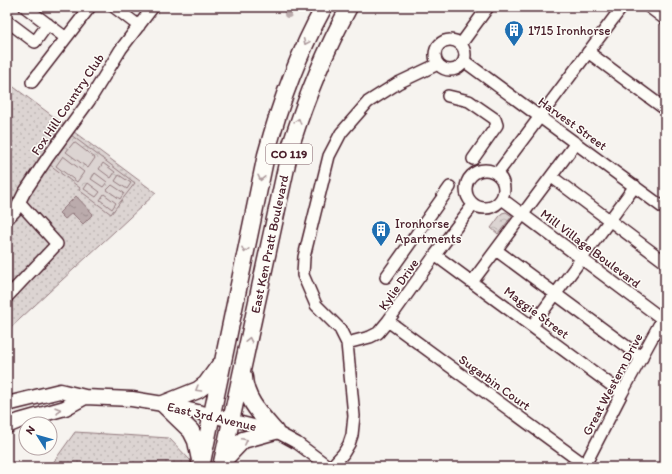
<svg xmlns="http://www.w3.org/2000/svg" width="672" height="474" font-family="Itim,sans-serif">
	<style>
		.grass { fill: url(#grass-dots); stroke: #937a7e }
		.park { fill: url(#park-crowns); stroke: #937a7e }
		.garden { fill: #dcd4d2; stroke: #937a7e }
		.water { fill: url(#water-ripples); stroke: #8e7378 }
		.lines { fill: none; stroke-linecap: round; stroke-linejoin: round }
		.canal { stroke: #bbabac; stroke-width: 8 }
		.minor-casing { stroke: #4a1f2b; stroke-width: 14 }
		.major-casing { stroke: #4a1f2b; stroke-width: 17 }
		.highway-casing { stroke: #4a1f2b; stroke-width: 19 }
		.minor { stroke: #fdfcf7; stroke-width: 11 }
		.major { stroke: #fdfcf7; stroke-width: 14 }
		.highway { stroke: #fdfcf7; stroke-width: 16 }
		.oneway { stroke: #ac999b }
		.labels { text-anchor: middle; stroke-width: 3; stroke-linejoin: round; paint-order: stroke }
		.shield { fill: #fdfcf7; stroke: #806168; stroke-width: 1 }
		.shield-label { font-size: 12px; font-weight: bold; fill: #4a1f2b }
		.poi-label { font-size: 13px; fill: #4a1f2b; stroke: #fdfcf7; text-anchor: start }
		.street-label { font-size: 13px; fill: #4a1f2b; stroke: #fdfcf7 }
	</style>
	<defs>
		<pattern id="grass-dots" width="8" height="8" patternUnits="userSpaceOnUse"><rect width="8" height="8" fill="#dcd4d2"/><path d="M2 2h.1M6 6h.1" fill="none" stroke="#beb6b4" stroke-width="1.8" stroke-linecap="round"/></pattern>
		<pattern id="park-crowns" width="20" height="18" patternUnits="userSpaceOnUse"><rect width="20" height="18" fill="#dcd4d2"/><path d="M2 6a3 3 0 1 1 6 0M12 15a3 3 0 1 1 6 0" fill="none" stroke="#beb6b4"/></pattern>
		<pattern id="water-ripples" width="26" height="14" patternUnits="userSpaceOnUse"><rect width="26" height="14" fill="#bbabac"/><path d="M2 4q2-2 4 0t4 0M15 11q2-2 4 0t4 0" fill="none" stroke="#9a8b8c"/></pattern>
	</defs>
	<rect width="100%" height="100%" fill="#f6f3ef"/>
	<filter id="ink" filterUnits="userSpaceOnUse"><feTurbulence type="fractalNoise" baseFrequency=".025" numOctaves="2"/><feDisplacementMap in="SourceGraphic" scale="8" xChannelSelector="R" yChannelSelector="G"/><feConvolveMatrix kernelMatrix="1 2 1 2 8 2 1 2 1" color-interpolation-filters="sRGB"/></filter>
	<g filter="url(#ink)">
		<path class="grass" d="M7,82L156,193L7,331Z
			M75,432L169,438L191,461L190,467H50Z"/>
		<path class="park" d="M71,135L135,183L111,214L79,190L80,188L49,164Z
			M506,212L512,216L498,234L491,228L502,213Z"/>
		<path class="garden" d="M74,142L95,158L88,168L66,152Z
			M63,156L84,172L77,182L56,166Z
			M103,163L115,172L111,178L99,169Z
			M95,173L107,182L103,187L91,179Z
			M119,175L131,183L127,189L115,181Z
			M88,183L100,192L96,197L84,189Z
			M112,185L124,193L120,199L107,190Z
			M104,194L116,203L112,209L100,200Z"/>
		<path class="water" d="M76,196L93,214L83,224L72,213L65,219L59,213Z"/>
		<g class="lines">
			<path class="canal" d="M288,14V7"/>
			<g class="minor-casing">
				<path id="minor" d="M25,7L66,38
					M114,7L139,26
					M649,7L665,19
					M7,21L35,42L48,24
					M435 55a15 15 0 1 1 30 0a15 15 0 1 1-30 0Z
					M461,44L488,7
					M588,52L665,109
					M464,61L665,209
					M32,82L90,7
					M448,96L469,101L495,119L497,125L473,159
					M466 189a19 19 0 1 1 38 0a19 19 0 1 1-38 0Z
					M497,174L622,7
					M552,177L665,262
					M502,199L665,321
					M7,219L15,211L24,193L48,157L89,101L121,49L153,7
					M496,250L642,358
					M435,255L622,393
					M386,277L450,187
					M472,282L576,143
					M7,297L57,244L19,202
					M388,321L585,465
					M532,326L635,186
					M347,343L370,337L378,333L388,321L435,255L473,205
					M232,420L275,431L297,443L329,467
					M331,467L343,454L349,444L352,435L354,416L347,343L340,329L316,305L303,275L304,257L329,156L341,133L368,102L398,83L438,64
					M584,467L622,393L665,314"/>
			</g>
			<g class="major-casing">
				<path id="major" d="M7,404L60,391L85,397L132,399L163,404L232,420
					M7,426L19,421L65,408L85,397"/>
			</g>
			<g class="highway-casing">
				<path id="highway" d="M200,460L196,441L191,431L163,404L198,390L206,384L219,366
					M224,460L243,440L275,431C261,415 245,399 244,377
					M201,467L266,155C280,103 298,54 324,7
					M221,467L291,145C307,95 324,53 349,7"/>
			</g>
			<use href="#minor" class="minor"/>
			<use href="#major" class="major"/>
			<use href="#highway" class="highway"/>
		</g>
		<defs><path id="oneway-chevron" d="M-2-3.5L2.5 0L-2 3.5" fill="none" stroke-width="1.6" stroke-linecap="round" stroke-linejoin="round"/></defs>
		<g class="oneway">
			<use href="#oneway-chevron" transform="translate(306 42) rotate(114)"/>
			<use href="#oneway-chevron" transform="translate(298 121) rotate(-72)"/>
			<use href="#oneway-chevron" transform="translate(261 178) rotate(103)"/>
			<use href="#oneway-chevron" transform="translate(245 250) rotate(102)"/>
			<use href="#oneway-chevron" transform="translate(249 340) rotate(-78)"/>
			<use href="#oneway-chevron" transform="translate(198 389) rotate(150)"/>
			<use href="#oneway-chevron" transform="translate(58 410) rotate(-16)"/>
			<use href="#oneway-chevron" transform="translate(245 441) rotate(-27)"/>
		</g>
	</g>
	<defs>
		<g id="building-pin" transform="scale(1)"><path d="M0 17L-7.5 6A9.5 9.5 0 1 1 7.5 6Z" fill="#1f6fb2" stroke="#fdfcf7"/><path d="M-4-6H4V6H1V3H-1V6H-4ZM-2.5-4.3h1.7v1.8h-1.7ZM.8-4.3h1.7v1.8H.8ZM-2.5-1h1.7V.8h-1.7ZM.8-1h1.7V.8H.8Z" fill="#fff"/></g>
	</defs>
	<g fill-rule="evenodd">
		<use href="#building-pin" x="514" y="30"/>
		<use href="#building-pin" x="381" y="230"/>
	</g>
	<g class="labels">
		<rect class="shield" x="266" y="144" width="46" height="20" rx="3"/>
		<g class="shield-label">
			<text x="289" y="158">CO 119</text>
		</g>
		<g class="poi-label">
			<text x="528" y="35">1715 Ironhorse</text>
			<text x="395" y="228">Ironhorse<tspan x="395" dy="15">Apartments</tspan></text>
		</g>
		<g class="street-label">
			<text transform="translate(67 104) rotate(-56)" y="5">Fox Hill Country Club</text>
			<text transform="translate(573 123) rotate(36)" y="5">Harvest Street</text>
			<text transform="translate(269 244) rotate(-78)" y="5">East Ken Pratt Boulevard</text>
			<text transform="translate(591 248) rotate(37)" y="5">Mill Village Boulevard</text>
			<text transform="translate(398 284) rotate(-55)" y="5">Kylie Drive</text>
			<text transform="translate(537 312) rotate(37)" y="5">Maggie Street</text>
			<text transform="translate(495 382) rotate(36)" y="5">Sugarbin Court</text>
			<text transform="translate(612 384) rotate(-62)" y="5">Great Western Drive</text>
			<text transform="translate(212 416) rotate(13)" y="5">East 3rd Avenue</text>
		</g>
	</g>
	<rect width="672" height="474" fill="none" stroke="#fdfcf7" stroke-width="24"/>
	<rect x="12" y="12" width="648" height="450" fill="none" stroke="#4a1f2b" stroke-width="1.5" filter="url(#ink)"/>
	<g transform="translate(38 436) rotate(307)"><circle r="19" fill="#fdfcf7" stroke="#b5a4a5"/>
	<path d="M0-3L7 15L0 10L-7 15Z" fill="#1f6fb2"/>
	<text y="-6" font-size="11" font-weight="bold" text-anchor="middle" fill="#4a1f2b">N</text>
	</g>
</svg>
